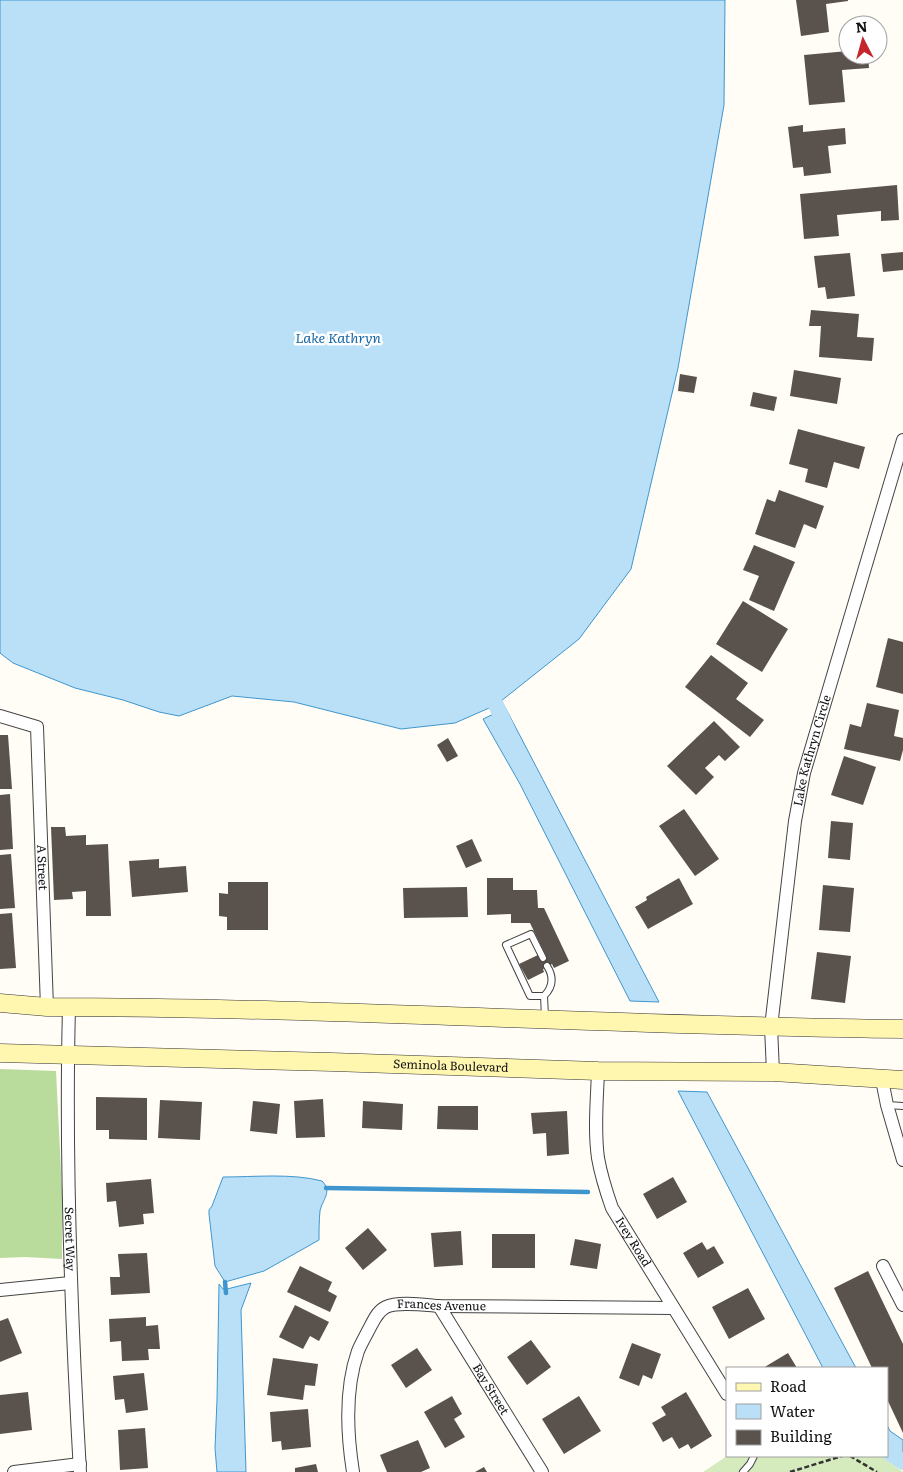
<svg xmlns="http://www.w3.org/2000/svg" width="903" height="1472" font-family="Literata,serif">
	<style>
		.green { fill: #d5ebbd }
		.forest { fill: #b9dc9c }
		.water { fill: #b9e0f7; stroke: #3f96cf }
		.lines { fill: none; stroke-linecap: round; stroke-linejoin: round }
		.stream { stroke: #3f96cf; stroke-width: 4.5 }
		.canal { stroke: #b9e0f7; stroke-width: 16 }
		.building { fill: #5a524d }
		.service-casing { stroke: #444; stroke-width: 8 }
		.minor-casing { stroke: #444; stroke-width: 14 }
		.secondary-casing { stroke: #333; stroke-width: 19 }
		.path { stroke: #333; stroke-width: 2.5; stroke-dasharray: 5 2.5; stroke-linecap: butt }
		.service { stroke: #fff; stroke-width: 6 }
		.minor { stroke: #fff; stroke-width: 12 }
		.secondary { stroke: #fff6b0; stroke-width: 18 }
		.labels { text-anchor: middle; stroke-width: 5; stroke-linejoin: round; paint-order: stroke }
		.street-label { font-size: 12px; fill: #111; stroke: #fff }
		.water-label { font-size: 14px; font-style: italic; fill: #1768a6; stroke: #fff }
	</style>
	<rect width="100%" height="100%" fill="#fffdf5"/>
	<path class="green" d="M727,1456H881L903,1472H703Z"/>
	<path class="forest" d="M0,1069L56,1071L62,1192V1259L25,1257L0,1258Z"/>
	<path class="water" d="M0,0H725L724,105L678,368L631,569L579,639L496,705L455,723L401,729L294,702L232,696L179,716L159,712L123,700L75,688L13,663L0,653Z
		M505,707L659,1002L630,1001L520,784L483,719L498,712Z
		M678,1091L707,1092L856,1368H823Z
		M223,1177C254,1177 292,1173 322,1181C333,1192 322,1200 320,1211C319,1221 319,1231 319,1240L264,1271L225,1282L215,1266L209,1214V1210L212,1206Z
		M251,1283L241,1310L246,1472H217L215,1448L217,1400L219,1284L223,1289H227Z
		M887,1425L890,1431L903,1440V1462L887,1451Z"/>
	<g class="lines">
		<path class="stream" d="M326,1188L588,1192
			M225,1282L226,1293"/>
		<path class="canal" d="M496,705L508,731
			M887,1451L903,1462"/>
	</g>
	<path class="building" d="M796,0H848V1L826,4L829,32L801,36Z
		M848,51V55H868L869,68L842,70L845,102L809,105L804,55Z
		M803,125V132L845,128L846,144L828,146L831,173L804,176L803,167L793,168L788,127Z
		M897,185L899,220L881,221V211L837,215L839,236L804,239L800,194Z
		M903,252V270L883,272L881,254Z
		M850,253L855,296L827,299L825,287L818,288L814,256Z
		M811,310L859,314L857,337L874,338L872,361L819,357L821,326H809Z
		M794,370L841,378L837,404L790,396Z
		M680,374L697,377L694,393L678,391Z
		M753,392L777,397L774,411L750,406Z
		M798,429L865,447L859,469L834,462L827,488L805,482L808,469L789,464Z
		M779,490L824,506L816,529L804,524L795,548L755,534L767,499L775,502Z
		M754,545L795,562L774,611L749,600L759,576L743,570Z
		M743,601L788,629L762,672L716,644Z
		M888,638L903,642V694L876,687Z
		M711,655L748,683L736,699L764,720L750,737L685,687Z
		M867,703L899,710L894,736L903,738V750L900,761L844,749L850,724L861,727Z
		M714,721L740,747L725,761L719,755L705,768L714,777L696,795L667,766Z
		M0,735H8L12,789H0Z
		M448,738L458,756L447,762L437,745Z
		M844,756L876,767L863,805L831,795Z
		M10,794L13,849L0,850V795Z
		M684,809L719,859L695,876L659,826Z
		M831,821L853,823L850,860L828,858Z
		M51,827H65L66,836L86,835V845L108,844L111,916H86V891L72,892L73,899L54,900Z
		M472,839L482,861L466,868L456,846Z
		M11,854L15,908L0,909V855Z
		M159,859V868L186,866L188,892L132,897L129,861Z
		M487,878H513V890H537L538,908H544L569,961L554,968L552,964L543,969L544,972L528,980L519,964L538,955L540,959L546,956L530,923H511V914L487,915Z
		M679,878L693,904L648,929L635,907L647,900L646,897Z
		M228,882H268V930H227V917L219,916V893L228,894Z
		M823,885L854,888L850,932L819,930Z
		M467,887L468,917L404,918L403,888Z
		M12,913L16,968L0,969V914Z
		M817,952L851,956L845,1003L811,999Z
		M96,1097L147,1098V1140L109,1139V1130H96Z
		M323,1099L325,1137L296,1138L294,1101Z
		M160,1100L202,1102L200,1140L158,1138Z
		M253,1101L280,1104L277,1134L250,1131Z
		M363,1101L403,1104L402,1130L362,1128Z
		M438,1106H478V1130L437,1129Z
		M567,1111L569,1154L547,1156L546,1133L533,1134L531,1113Z
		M673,1177L687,1202L657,1219L643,1194Z
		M151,1179L154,1213L143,1214L144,1224L119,1227L116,1201L107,1202L106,1183Z
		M368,1228L387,1250L363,1270L345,1248Z
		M461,1231L463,1265L434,1267L431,1233Z
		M492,1234H535V1268H492Z
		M575,1239L601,1244L597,1269L570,1265Z
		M702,1242L707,1250L714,1246L724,1263L698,1278L683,1253Z
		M147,1253L150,1293L111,1295L110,1277H120L118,1254Z
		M300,1266L332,1282L328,1291L337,1296L330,1312L287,1292Z
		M868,1271L903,1344V1433L887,1399V1368H872L834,1288Z
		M748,1288L765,1319L729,1339L712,1307Z
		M295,1305L329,1322L319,1341L310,1336L303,1349L279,1337Z
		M146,1317V1326L158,1325L160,1349H148L149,1360L122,1361L121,1341L110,1342L109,1319Z
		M8,1318L22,1353L0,1362V1321Z
		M531,1340L551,1367L527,1385L507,1357Z
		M632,1343L661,1354L652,1379L643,1375L639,1386L619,1378Z
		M417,1348L432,1370L406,1388L391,1365Z
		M788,1353L797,1368H763Z
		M273,1358L318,1364L315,1386L305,1385L303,1400L267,1395Z
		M144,1373L148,1410L126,1413L124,1399L115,1400L113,1376Z
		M28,1392L32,1430L0,1434V1395Z
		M686,1392L712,1436L691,1449L688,1444L679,1449L672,1437L663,1442L652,1423L666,1415L661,1407Z
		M452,1396L462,1414L454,1419L465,1437L445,1448L424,1412Z
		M579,1396L601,1431L564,1454L542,1419Z
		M308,1409L311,1447L282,1450L281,1441L272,1442L270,1412Z
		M145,1428L148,1468L120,1470L118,1430Z
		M418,1440L430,1468L421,1472H387L380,1455Z
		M316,1464L318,1472H295V1468Z
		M484,1467L487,1472H475Z"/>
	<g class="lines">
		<g class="service-casing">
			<path id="service" d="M543,958L531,934L506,945L530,996H544L545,1017
				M544,996C553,987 554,977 547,966
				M887,1105L903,1106
				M743,1472L750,1464L754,1456"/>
		</g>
		<g class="minor-casing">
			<g id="minor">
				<path id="s1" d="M0,716L37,727L47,1007"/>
				<path id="s2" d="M69,1007C65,1162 71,1317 80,1472"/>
				<path id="s3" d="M598,1071C597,1100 594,1130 598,1158C601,1175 606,1191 612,1208L727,1394"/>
				<path id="s4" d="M773,1072L771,1027L795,821L804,773L903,440"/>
				<path d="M882,1080L887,1105L903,1160"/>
				<path d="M883,1266L903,1305"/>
				<path d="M0,1290L70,1283"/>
				<path id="s5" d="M439,1306L542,1472"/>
				<path d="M14,1472L80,1464"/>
				<path id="s6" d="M353,1472C347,1434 345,1388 358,1351C361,1344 365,1337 368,1331C373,1322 377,1311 386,1307C398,1301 426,1305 439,1306L673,1308"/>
			</g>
		</g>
		<g class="secondary-casing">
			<g id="secondary">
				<path d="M0,1003L47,1007C332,1007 618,1026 903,1029"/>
				<path id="s7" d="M0,1053L332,1062L598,1071L773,1072L903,1080"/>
			</g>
		</g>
		<path class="path" d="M850,1456L877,1472
			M790,1472L842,1456"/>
		<use href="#service" class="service"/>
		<use href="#minor" class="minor"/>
		<use href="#secondary" class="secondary"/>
	</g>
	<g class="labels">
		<g class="street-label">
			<text dy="4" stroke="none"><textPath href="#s4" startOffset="325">Lake Kathryn Circle</textPath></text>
			<text dy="4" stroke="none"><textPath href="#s1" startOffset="179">A Street</textPath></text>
			<text dy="4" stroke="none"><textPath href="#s7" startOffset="451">Seminola Boulevard</textPath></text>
			<text dy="4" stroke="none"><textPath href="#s2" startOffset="232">Secret Way</textPath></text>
			<text dy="4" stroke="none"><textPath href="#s3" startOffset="179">Ivey Road</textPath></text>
			<text dy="4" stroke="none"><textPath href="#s6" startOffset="231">Frances Avenue</textPath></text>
			<text dy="4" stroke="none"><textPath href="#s5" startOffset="98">Bay Street</textPath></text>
		</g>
		<g class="water-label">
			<text x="338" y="343">Lake Kathryn</text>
		</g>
	</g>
	<rect x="726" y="1367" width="162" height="90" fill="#ffffff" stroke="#a0a0a0"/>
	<rect x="736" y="1383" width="25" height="8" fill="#fff6b0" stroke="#a0a0a0"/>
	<text x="770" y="1392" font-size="15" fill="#111111">Road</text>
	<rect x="736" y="1404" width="25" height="15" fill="#b9e0f7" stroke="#a0a0a0"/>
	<text x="770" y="1417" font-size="15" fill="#111111">Water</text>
	<rect x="736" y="1430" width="25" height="15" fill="#5a524d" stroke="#a0a0a0"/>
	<text x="770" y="1442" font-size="15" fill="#111111">Building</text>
	<g transform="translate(863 40) rotate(354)"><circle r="24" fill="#ffffff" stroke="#a0a0a0"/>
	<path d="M0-4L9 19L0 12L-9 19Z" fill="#c4262e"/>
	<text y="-8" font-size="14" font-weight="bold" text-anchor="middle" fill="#111111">N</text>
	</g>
</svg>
